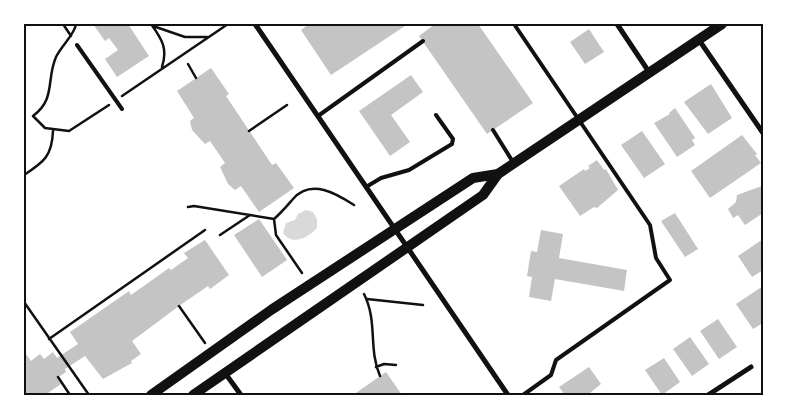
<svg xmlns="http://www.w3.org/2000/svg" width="787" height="419" font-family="Overpass,sans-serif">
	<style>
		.water { fill: #d9d9d9 }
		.building { fill: #c4c4c4 }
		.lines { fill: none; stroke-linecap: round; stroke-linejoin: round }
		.path { stroke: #111; stroke-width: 2.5 }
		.service { stroke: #111; stroke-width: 4 }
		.minor { stroke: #111; stroke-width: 5 }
		.secondary { stroke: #111; stroke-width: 10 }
		.neatline { fill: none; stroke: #111; stroke-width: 2 }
	</style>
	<rect width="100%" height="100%" fill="#fff"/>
	<path class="water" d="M306,210L313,212L317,219V228C308,238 292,246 283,233L286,223L295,220L298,214Z"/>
	<path class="building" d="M93,24H128L149,56L117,77L105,59L118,50L109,38L105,41Z
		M309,24H408L331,75L301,30Z
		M435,24H478L533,103L487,134L419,36Z
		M589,29L604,52L585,64L570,42Z
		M211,68L229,94L226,96L272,165L276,163L294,188L259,212L241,186L235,190L228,184L220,167L225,163L210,141L205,144L192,130L190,121L194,118L177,91Z
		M411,75L423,92L391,115L410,142L390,156L359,111Z
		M711,84L732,118L708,134L684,102Z
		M675,108L695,138L692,140L695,145L677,157L654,123L670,114L669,113Z
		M642,131L665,164L644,178L621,145Z
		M742,135L757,154L755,155L761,163L710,198L691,171Z
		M597,160L604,170L606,169L618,190L597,208L594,207L580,216L559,186L584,169L585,171L590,168L588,166Z
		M762,186L763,213L745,225L738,215L733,218L728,209L736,202L737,195Z
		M675,213L698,249L685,257L661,221Z
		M259,219L287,260L262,277L234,235Z
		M541,230L563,234L559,258L627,270L624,291L555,279L551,301L529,297L532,277L527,276L531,251L537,252Z
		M763,239V270L752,277L738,256Z
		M205,240L229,275L210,289L208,286L179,306L132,341L141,354L131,361L132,363L103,379L85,356L65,369L66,372L57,378L61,384L45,395H24V351L31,361L40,354L44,359L53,352L57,358L78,344L70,332L129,291L131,295L169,268L171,270L188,258L184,253Z
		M763,286V323L753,329L736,304Z
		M718,319L737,347L719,359L700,331Z
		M690,337L709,364L692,376L673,349Z
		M664,358L680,382L662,395L645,370Z
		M589,367L601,384L590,393L592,395H565L559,387Z
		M386,372L402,395H353Z"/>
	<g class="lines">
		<path class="path" d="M63,24L71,36
			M76,24C75,34 62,45 56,57C46,80 56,99 33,116L45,128L69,131L109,105
			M151,24C162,39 168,49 162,67
			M153,26L185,37H207
			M188,64L196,78
			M122,96L228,24
			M249,131L287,105
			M24,154V158
			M24,175C44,162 52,156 53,131
			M188,207L194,206L274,219C282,212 286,207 293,199C311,178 337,194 354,205
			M274,219L276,235L302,273
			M220,235L250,215
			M364,294C378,322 368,348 380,376
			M367,299L423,305
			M24,302L89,395
			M179,306L205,343
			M49,339L205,230
			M376,367L384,364L396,365
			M58,377L70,395"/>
		<path class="service" d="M514,24L650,225L656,258L670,280L556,360L551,375L523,395
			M77,45L122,109
			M318,116L423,41
			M493,130L513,162
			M366,187L381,178L409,170L452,144L453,139L436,115"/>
		<path class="minor" d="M255,24L508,395
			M617,24L649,72
			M699,40L763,133
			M225,373L241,395
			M708,395L751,367"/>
		<path class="secondary" d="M151,395L271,310L473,178L498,174
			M193,395L483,195L498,174L722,24"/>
	</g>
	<rect width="787" height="419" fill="none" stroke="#ffffff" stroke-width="50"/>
	<rect x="25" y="25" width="737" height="369" class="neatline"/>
</svg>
